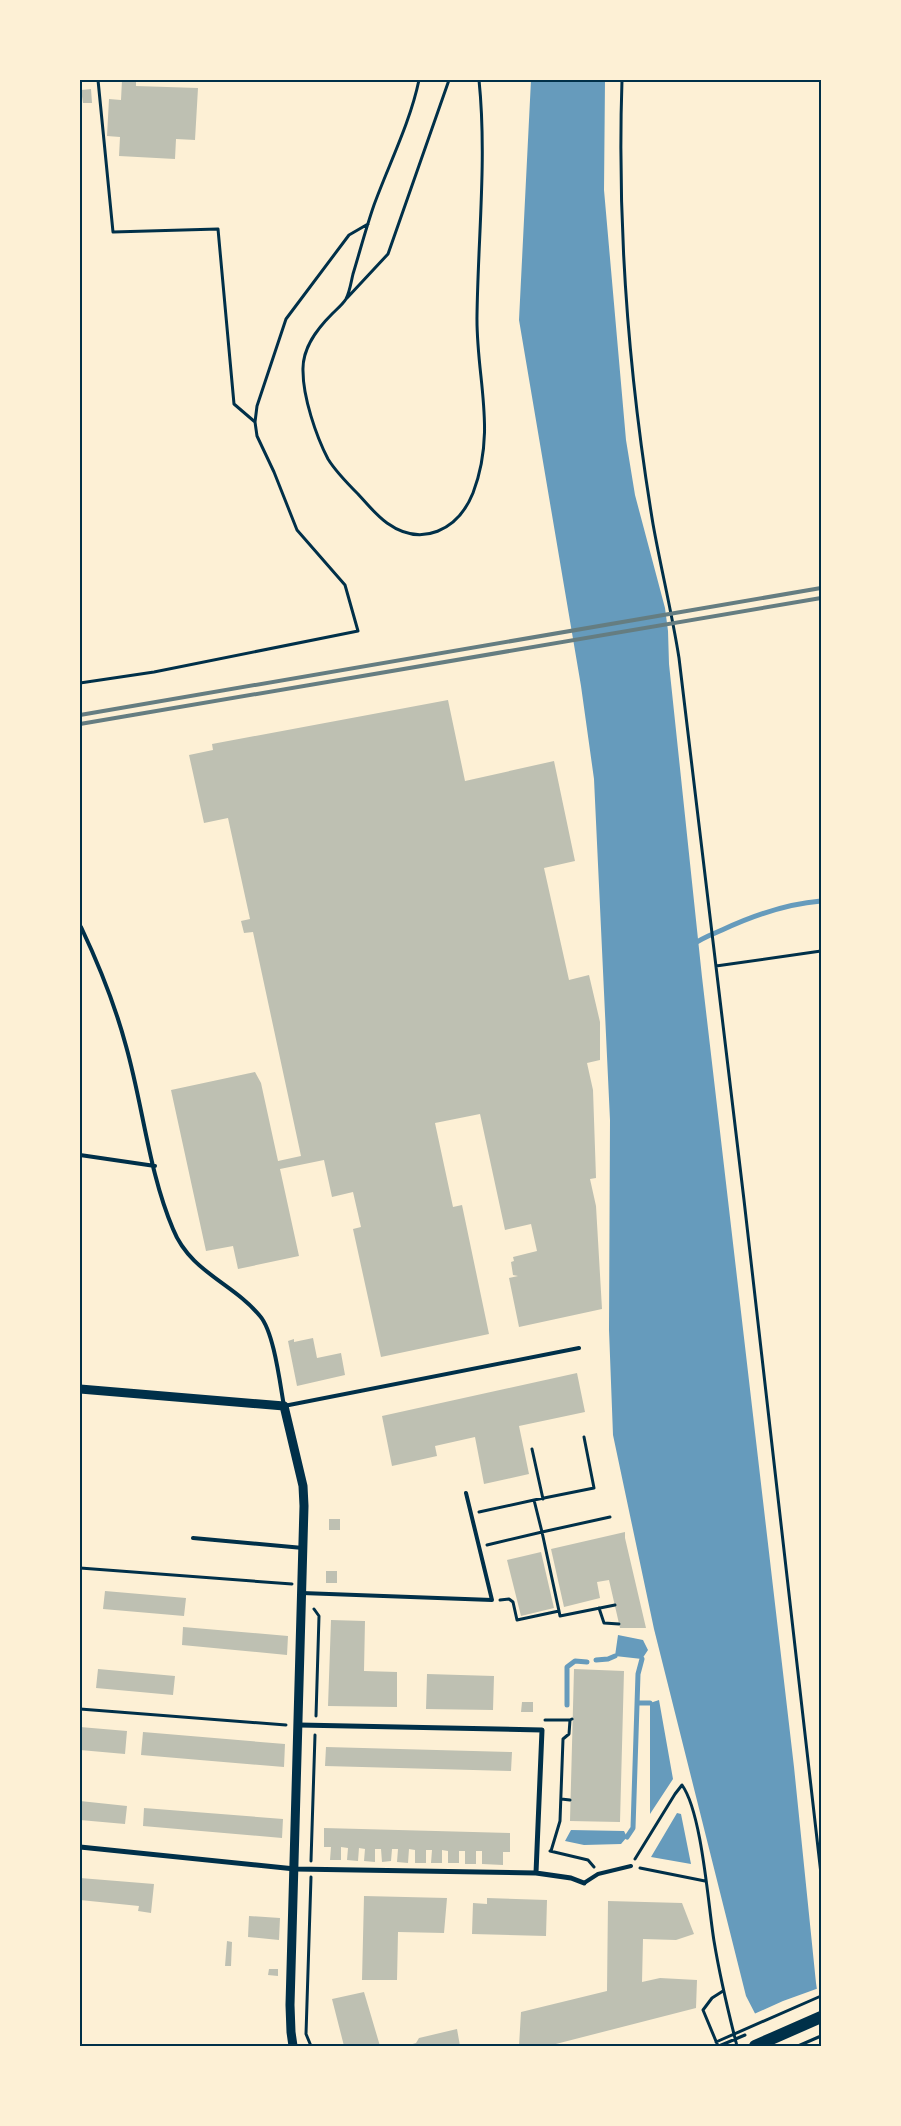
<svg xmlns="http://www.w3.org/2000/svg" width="901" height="2126" font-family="'Titillium Web',sans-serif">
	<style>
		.water { fill: #669bbc }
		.pier { fill: #fdf0d5 }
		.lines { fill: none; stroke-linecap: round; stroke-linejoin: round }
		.stream { stroke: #669bbc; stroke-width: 5 }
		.building { fill: #bec0b2 }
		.path { stroke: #003049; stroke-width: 3 }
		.service { stroke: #003049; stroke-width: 4 }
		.minor { stroke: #003049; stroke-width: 5 }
		.tertiary { stroke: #003049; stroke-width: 9 }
		.primary { stroke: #003049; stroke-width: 12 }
		.rail { stroke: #657d81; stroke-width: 4 }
		.neatline { fill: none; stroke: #003049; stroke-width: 2 }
	</style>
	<rect width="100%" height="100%" fill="#fdf0d5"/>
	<path class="water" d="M531,80H605L604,190L626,440L635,495L665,608L668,631L669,664L702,977L794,1767L816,1983L821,2016V2046H747L765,2033L746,1996L654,1629L613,1435L609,1330L610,1120L594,779L581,686L519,320Z
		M618,1635L643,1640L648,1650L642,1659L615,1656Z
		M659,1700L673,1779L650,1814V1703Z
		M677,1813L681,1814L691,1864L651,1857Z
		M571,1830L624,1831L627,1837L621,1844L584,1845L565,1841Z"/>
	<path class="pier" d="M819,1988L821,2044L816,2046H744L745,2041L762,2032L754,2014L783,2001Z"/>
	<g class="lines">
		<path class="stream" d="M694,944C702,938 713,934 722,930C754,915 785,904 821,901
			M596,1660L608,1659L615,1656
			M638,1703H650
			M567,1705V1667L575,1661L587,1662
			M627,1837L633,1828L638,1674L642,1659"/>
	</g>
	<path class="building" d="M122,80H136V86L198,88L195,140L176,139L175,159L119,156L120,137L107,136L109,99L121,100Z
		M91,89L92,103H83L81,90Z
		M448,700L465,781L554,761L575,861L544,868L569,980L589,975L600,1022V1060L587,1063L593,1090L596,1178L590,1179L596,1206L602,1309L519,1327L509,1278L518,1276L513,1275L511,1262L514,1261L513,1257L537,1251L531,1224L505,1230L480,1114L435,1123L453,1207L462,1205L489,1334L381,1357L353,1229L361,1227L353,1192L332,1197L324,1160L280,1169L299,1256L238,1269L233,1246L206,1251L171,1090L255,1072L261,1083L278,1161L301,1156L253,932L244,933L241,921L250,919L228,818L204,823L189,755L213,750L212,744Z
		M313,1338L317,1358L341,1353L345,1375L297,1386L288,1341L294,1339V1342Z
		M577,1373L585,1412L519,1426L529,1474L484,1484L475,1437L435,1446L437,1456L392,1466L382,1416Z
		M329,1519H340V1530H329Z
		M625,1532V1538L646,1628H620L609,1580L597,1582L600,1598L564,1607L551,1549Z
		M541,1552L554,1608L521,1616L507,1560Z
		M326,1571H337V1583H326Z
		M105,1591L186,1598L184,1616L103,1609Z
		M331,1620L365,1621L364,1671L397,1672V1707L328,1706Z
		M183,1627L288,1636L287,1655L182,1645Z
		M98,1669L175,1676L173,1695L96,1688Z
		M574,1669L624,1671L620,1822L570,1821Z
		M427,1674L494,1676L493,1710L426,1709Z
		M522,1702H533V1712H521Z
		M80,1727L127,1731L125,1754L80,1750Z
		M143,1732L285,1744L284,1767L141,1755Z
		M326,1747L512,1752L511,1771L325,1766Z
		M80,1801L127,1806L125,1824L80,1820Z
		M144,1808L283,1819L282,1838L143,1826Z
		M324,1828L510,1833V1852H503V1865L482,1864V1851H476V1864H465V1851H459V1863H448V1851L442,1850V1863H431L432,1850H426V1863H415V1850L409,1849L408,1863L397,1862L398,1849H392L391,1861L382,1862L381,1849H375V1862L364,1861L365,1849L359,1848L358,1861L347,1860L348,1848L341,1847V1860H330L331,1847H324Z
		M80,1878L154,1884L151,1913L138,1911L139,1906L80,1900Z
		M364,1896L447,1898L444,1933L398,1932L397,1980H362Z
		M487,1898L547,1900L546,1936L472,1934L473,1903L487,1904Z
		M608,1901L682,1903L694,1934L676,1940L643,1939L642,1982L660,1978L697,1980L696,2008L548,2046H519L521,2012L607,1991Z
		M249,1916L280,1918L279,1940L248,1937Z
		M227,1941L232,1942L231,1966H225Z
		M269,1969H278V1976L268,1975Z
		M364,1992L380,2046H344L332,1999Z
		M457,2029L460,2046H406L416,2043L419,2038Z"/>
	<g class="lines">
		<path class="path" d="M98,80L113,232L218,229L234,404L255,422
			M419,80C410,123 389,164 374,205C366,228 360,251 353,274C351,282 350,291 346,299C343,304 337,309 332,314C317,329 302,348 303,371C303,397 316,436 328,459C336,472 347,483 358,494C367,504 376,515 387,523C422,548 458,530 473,493C497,430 476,378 477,316C478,237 487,158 479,80
			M622,80C617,228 629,378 653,524C661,569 672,613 679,658L744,1200L821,1874
			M347,298L388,254L449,80
			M80,683L154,672L358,631L345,585L297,530L274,472L257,436L255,422L257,406L286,319L349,235L368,224
			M716,966L821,951
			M584,1437L594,1488L534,1500L542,1532L610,1517
			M532,1449L543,1499
			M479,1512L534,1500
			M487,1545L542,1532L559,1611
			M80,1568L292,1584
			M500,1600L509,1599L513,1602L517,1620L559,1611L560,1616L615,1605
			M599,1608L604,1623L619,1624
			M314,1609L319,1616L316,1716
			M80,1709L286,1725
			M545,1720H570
			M561,1799L570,1800
			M550,1851L588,1860L594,1867
			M551,1851L560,1821L563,1739L569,1734L570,1720L572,1719
			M635,1859L675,1794L682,1785C702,1813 708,1904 714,1941C720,1977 728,2011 737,2046
			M311,1861L315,1735
			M640,1868L705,1881
			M716,2042L821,1996
			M311,2046L306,2034L311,1877
			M718,2046L703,2010L712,1998L723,1991
			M719,2046L745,2035
			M798,2046L821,2036"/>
		<path class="service" d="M81,927C99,965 115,1005 126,1046C143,1106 149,1173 173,1229C190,1272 233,1283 260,1316C274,1332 280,1384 284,1406L579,1348
			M80,1155L155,1166
			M193,1538L303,1548
			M302,1593L492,1600L466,1493
			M584,1883L598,1874L631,1866"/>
		<path class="minor" d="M80,1847L295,1869L536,1873L542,1730L299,1725
			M536,1873L571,1878L584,1883"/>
		<path class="tertiary" d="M80,1389L284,1406L303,1486L304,1506L290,2005L291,2032L293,2046"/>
		<path class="primary" d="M755,2046L821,2017"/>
		<path class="rail" d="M80,715L821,588
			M80,724L821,598"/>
	</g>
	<rect width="901" height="2126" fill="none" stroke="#fdf0d5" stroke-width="162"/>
	<rect x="81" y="81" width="739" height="1964" class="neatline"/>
</svg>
